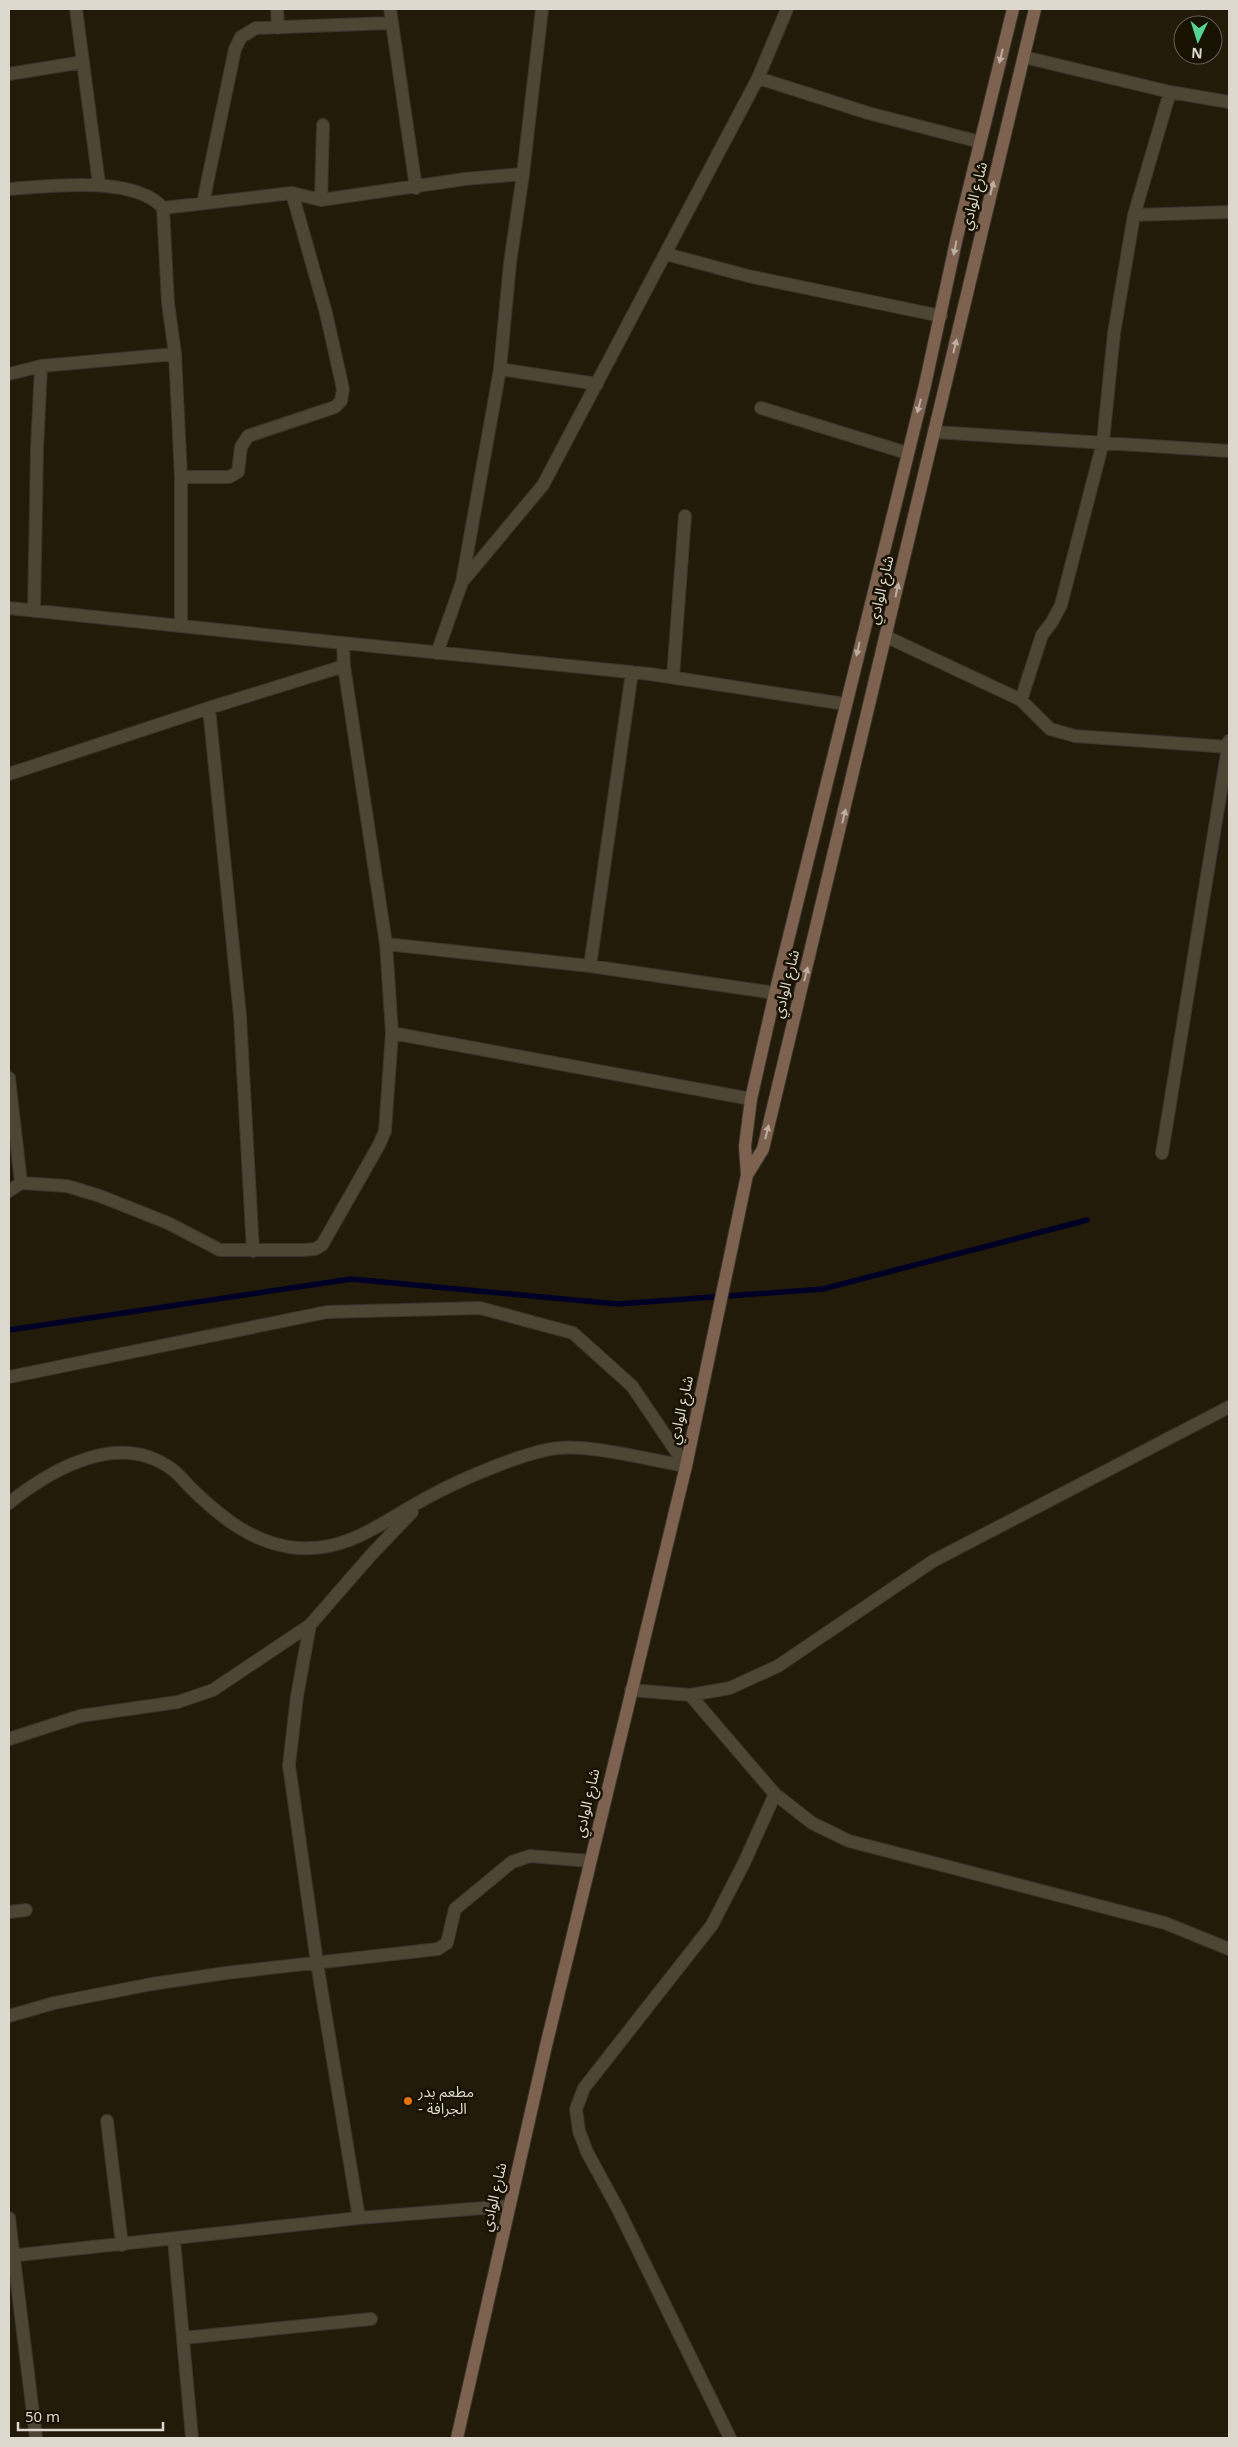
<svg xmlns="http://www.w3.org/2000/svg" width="1238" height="2447" font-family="'Noto Sans','Noto Sans Arabic',sans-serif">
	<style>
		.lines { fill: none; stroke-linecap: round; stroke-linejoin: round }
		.stream { stroke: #000026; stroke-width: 5.5 }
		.street-casing { stroke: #39342d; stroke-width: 14 }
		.secondary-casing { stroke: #39342d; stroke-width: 14 }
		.street { stroke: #4d4634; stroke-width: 12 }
		.secondary { stroke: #7e6250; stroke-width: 12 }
		.oneway { fill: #bcafa2 }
		.food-dot { fill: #e8710a; stroke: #181203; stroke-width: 2 }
		.labels { text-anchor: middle; stroke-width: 5; stroke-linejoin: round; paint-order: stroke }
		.street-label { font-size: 15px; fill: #ddd8ce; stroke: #181203 }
		.poi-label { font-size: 15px; fill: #ddd8ce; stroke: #181203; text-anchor: start }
	</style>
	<rect width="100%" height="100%" fill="#221b0a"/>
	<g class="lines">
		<path class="stream" d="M9,1330L351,1279L618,1304L823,1289L1087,1220"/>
		<g class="street-casing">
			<path id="street" d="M76,9L99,184
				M277,9L278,28
				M390,9L416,188
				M1024,57L1170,92L1229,102
				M9,74L83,62
				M758,78L868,113L980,142
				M9,189C49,186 135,175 163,208L292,193L321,200L465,179L523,174
				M321,200L323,125
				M203,203L235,49L241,37L256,28L392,23
				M163,208L168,303L175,354L181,477V625
				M1134,215L1229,212
				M666,254L748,276L941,316
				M500,369L597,384
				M9,374L41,366L175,354
				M761,408L907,453
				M935,432L1229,451
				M181,477H229L238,472L241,447L248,436L335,407L341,401L343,389L326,313L292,193
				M462,582L543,485L758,78L787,9
				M9,608L343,643
				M34,611L37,449L41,366
				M887,637L1021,700L1050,729L1075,736L1229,747
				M437,653L462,582L500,369L510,263L523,174L542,9
				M673,677L685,516
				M1021,700L1042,635L1052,622L1061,605L1103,442L1114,333L1134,215L1170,92
				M209,708L240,1016L253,1251
				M9,774L209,708L344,666L343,643L650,674L845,704
				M386,944L590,966L775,993
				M590,966L632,672
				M392,1033L751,1099
				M9,1078L21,1183
				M1162,1153L1229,741
				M9,1191L21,1183L67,1186L100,1196L168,1223L220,1250H304L315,1249L322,1245L379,1145L385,1131L392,1033L386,944L344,666
				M9,1377L327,1312L480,1308L573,1333L632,1386L686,1466
				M9,1503C53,1468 120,1430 173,1470C181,1476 187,1485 194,1491C223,1519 256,1545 298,1548C351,1552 387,1518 432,1495C462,1479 526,1451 559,1448C594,1445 650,1460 686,1466
				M310,1625L297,1696L289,1765L317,1963L359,2218
				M631,1690L690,1695L730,1688L778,1666L933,1561L1229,1407
				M690,1695L775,1794L812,1823L849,1841L1165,1923L1229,1949
				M9,1739L80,1716L178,1702L213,1690L310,1625L371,1555L412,1512
				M9,1912L26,1910
				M9,2016L54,2003L152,1984L226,1973L438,1949L447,1943L455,1909L512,1862L530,1856L590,1861
				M107,2121L122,2245
				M9,2218L36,2438
				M174,2240L192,2438
				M9,2256L359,2218L508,2206
				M183,2338L371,2319
				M730,2438L618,2209L587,2152L579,2131L576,2109L584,2088L712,1925L744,1863L775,1794"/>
		</g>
		<g class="secondary-casing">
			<path id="secondary" d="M747,1175L763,1149L1035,9
				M457,2438L545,2050L686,1466L747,1175L745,1146L751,1099L775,993L925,385L957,237L1013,9"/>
		</g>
		<use href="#street" class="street"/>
		<use href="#secondary" class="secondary"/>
	</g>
	<defs><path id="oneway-solid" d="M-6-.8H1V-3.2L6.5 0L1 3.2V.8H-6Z" transform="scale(1.25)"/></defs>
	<g class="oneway">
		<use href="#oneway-solid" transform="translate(1001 56) rotate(104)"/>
		<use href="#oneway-solid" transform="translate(992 188) rotate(-76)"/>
		<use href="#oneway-solid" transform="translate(955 248) rotate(101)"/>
		<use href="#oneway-solid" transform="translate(955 346) rotate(-77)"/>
		<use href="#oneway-solid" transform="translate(919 406) rotate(105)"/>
		<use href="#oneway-solid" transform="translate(897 590) rotate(-77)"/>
		<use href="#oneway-solid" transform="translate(858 649) rotate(103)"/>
		<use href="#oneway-solid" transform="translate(844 816) rotate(-76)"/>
		<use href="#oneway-solid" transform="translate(806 974) rotate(-76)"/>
		<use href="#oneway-solid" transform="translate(767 1132) rotate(-76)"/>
	</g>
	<circle class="food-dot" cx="408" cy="2101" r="5"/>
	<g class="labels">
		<g class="street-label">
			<text transform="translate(974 196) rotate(-76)" y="5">شارع الوادي</text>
			<text transform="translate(881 590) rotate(-77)" y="5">شارع الوادي</text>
			<text transform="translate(786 984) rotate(-76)" y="5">شارع الوادي</text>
			<text transform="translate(681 1410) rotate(-78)" y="5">شارع الوادي</text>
			<text transform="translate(587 1803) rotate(-77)" y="5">شارع الوادي</text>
			<text transform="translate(494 2197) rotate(-77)" y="5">شارع الوادي</text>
		</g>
		<g class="poi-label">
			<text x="418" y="2097">مطعم بدر<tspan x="418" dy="17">- الجرافة</tspan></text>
		</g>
	</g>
	<rect width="1238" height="2447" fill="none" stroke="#ddd8ce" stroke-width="20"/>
	<g transform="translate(1198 40) rotate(184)"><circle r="24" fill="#181203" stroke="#676154"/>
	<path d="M0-4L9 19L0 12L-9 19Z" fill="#54d395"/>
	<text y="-8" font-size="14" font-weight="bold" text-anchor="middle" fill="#ddd8ce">N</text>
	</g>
	<path d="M18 2422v8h145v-8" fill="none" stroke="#ddd8ce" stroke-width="2.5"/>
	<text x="25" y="2422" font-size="15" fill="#ddd8ce" stroke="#181203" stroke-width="4" paint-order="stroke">50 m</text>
</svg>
